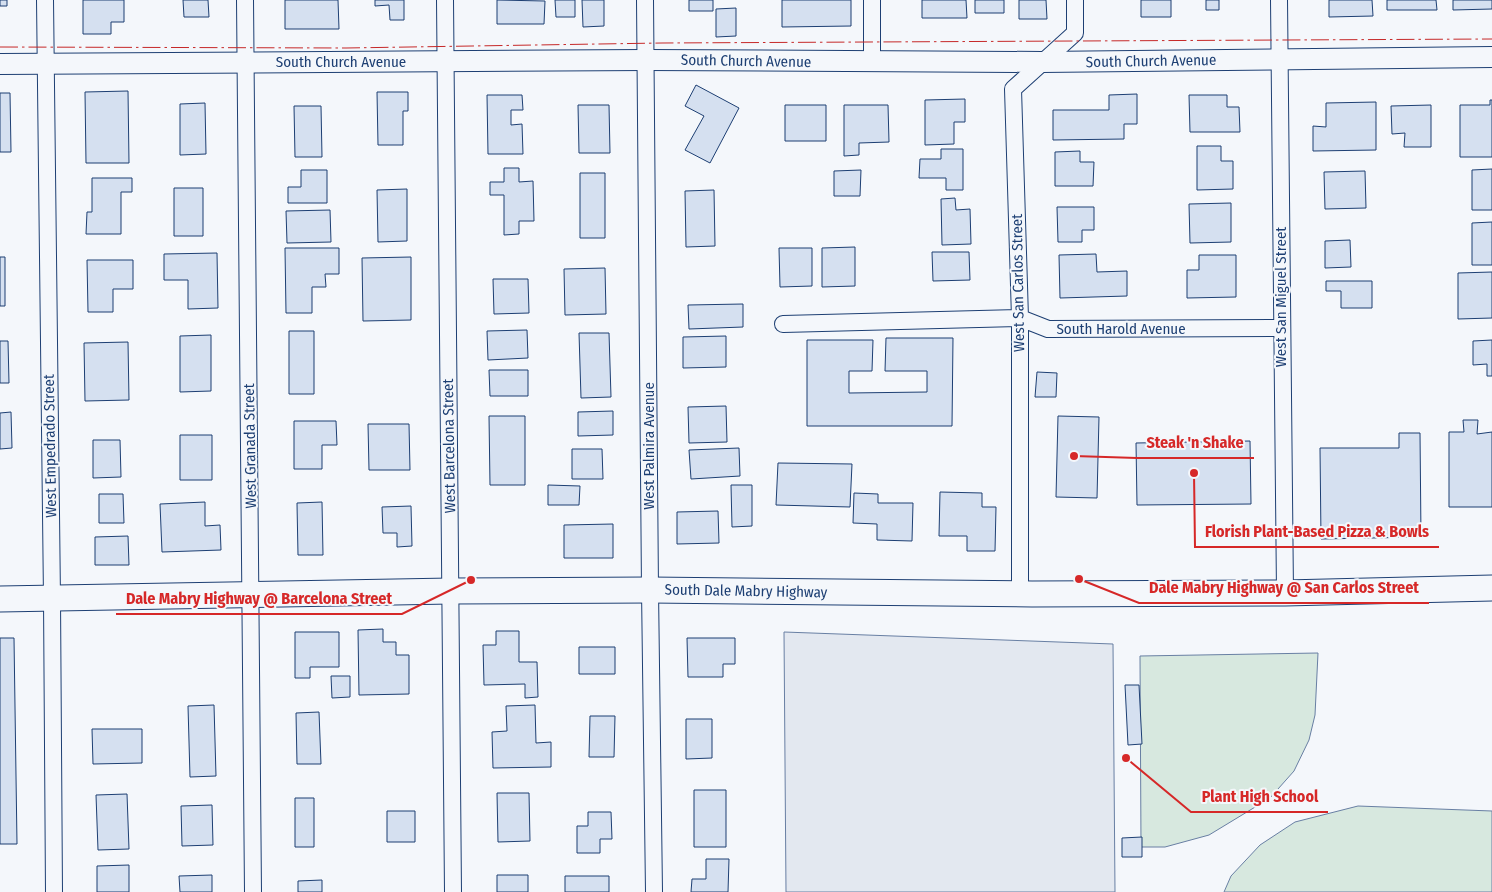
<svg xmlns="http://www.w3.org/2000/svg" width="1492" height="892" font-family="'Fira Sans Condensed',sans-serif">
	<style>
		.green { fill: #d7e8df; stroke: #687fa3 }
		.parking { fill: #e3e8f0; stroke: #687fa3 }
		.building { fill: #d5e0f0; stroke: #1d3f73 }
		.lines { fill: none; stroke-linecap: round; stroke-linejoin: round }
		.minor-casing { stroke: #1d3f73; stroke-width: 18 }
		.tertiary-casing { stroke: #1d3f73; stroke-width: 22 }
		.primary-casing { stroke: #1d3f73; stroke-width: 27 }
		.minor { stroke: #f4f7fb; stroke-width: 16 }
		.tertiary { stroke: #f4f7fb; stroke-width: 20 }
		.primary { stroke: #f4f7fb; stroke-width: 25 }
		.power { stroke: #c62828; stroke-width: 1; stroke-dasharray: 18 4 2.5 4; stroke-linecap: butt }
		.labels { text-anchor: middle; stroke-width: 4; stroke-linejoin: round; paint-order: stroke }
		.street-label { font-size: 15px; fill: #1d3f73; stroke: #f4f7fb }
		.leader { fill: none; stroke: #d62828; stroke-width: 2 }
		.callout-dot { fill: #d62828; stroke: #f4f7fb; stroke-width: 2 }
		.callout-label { font-size: 16px; text-anchor: middle; font-weight: bold; fill: #d62828; stroke: #f4f7fb; stroke-width: 4; stroke-linejoin: round; paint-order: stroke }
	</style>
	<rect width="100%" height="100%" fill="#f4f7fb"/>
	<path class="green" d="M1318,653L1315,715L1309,740L1294,771L1270,798L1209,835L1165,847H1141L1140,656Z
		M1358,806L1492,811V892H1224L1231,876L1260,845L1295,822Z"/>
	<path class="parking" d="M784,632L1113,644L1115,892H786Z"/>
	<path class="building" d="M0,0H7V6H0Z
		M83,0H124V22H111V34H83Z
		M183,0H208L209,17H184Z
		M285,0H338L339,29H285Z
		M375,0H404V20H390L389,5L375,6Z
		M497,0L545,1L544,24H497Z
		M555,0H575V17H556Z
		M582,0H604V26L583,27Z
		M689,0H713V11H689Z
		M782,0H851V26L782,27Z
		M922,0H966L967,18H922Z
		M975,0H1004V13H975Z
		M1019,0H1046L1047,19H1019Z
		M1141,0H1171V17H1141Z
		M1206,0H1219V10H1206Z
		M1329,0H1372L1373,16L1329,17Z
		M1387,0H1436L1437,10H1387Z
		M1453,0H1492V9L1453,10Z
		M736,8V36L716,37V9Z
		M696,85L739,108L710,163L685,150L704,116L685,106Z
		M128,91L129,163H86L85,92Z
		M377,92H408V111H403V145H378Z
		M0,93H10L11,152H0Z
		M1137,94V124H1124V139L1053,140V110H1109V95Z
		M487,95H522L523,110H511V125L522,124L523,154H488Z
		M1189,95H1227V107H1239L1240,132H1190Z
		M965,99V122H954V144L925,145V100Z
		M1490,100H1492V157H1460V105H1490Z
		M1376,102V150L1313,151V126L1326,127V103Z
		M205,103L206,154L180,155V104Z
		M578,105H609L610,153H579Z
		M785,105H826V141H785Z
		M844,105H888L889,142L859,143V155L844,156Z
		M1431,105V147H1404L1405,133L1392,134L1391,106Z
		M294,106H321L322,157H295Z
		M1197,146H1221V161H1233V189L1197,190Z
		M941,149H963V190H946V178H919L920,159H941Z
		M1080,151V162H1094L1093,186H1055V152Z
		M504,168H519V182L533,181L534,221H519V234L504,235V195H490V182H504Z
		M1492,169V210H1472V170Z
		M301,170H327V203H288V187H301Z
		M861,170L860,196H834V171Z
		M1365,171L1366,208L1325,209L1324,172Z
		M580,173H605V238H580Z
		M92,178H132V192H121V234H86L87,212H92Z
		M174,188H203V236H174Z
		M407,189V241L378,242L377,190Z
		M714,190L715,246L686,247L685,191Z
		M955,198L956,210L970,209L971,244L942,245L941,199Z
		M1231,203V242L1190,243L1189,204Z
		M1057,207H1094V230H1082V242H1058Z
		M330,210L331,242L287,243L286,211Z
		M1492,222V265H1472V223Z
		M1350,240L1351,267L1325,268V241Z
		M855,247V286L822,287V248Z
		M285,248H339V274H325L326,287H312V313H286Z
		M779,248H812V286L780,287Z
		M932,252H969L970,280L933,281Z
		M217,253L218,308L188,309V280H164V254Z
		M1096,254L1097,272L1127,271V296L1060,298L1059,255Z
		M1199,255H1236V297L1187,298V270H1199Z
		M0,257H5V306H0Z
		M411,257V320L363,321L362,258Z
		M87,260H133V289H113V312H88Z
		M605,268L606,314L565,315L564,269Z
		M1492,272V318L1458,319V273Z
		M493,279H528L529,313L494,314Z
		M1326,281H1372V308H1341V291H1326Z
		M743,304V327L689,329L688,305Z
		M527,330L528,358L488,360L487,331Z
		M289,331H314V394H289Z
		M579,333H609L611,397L581,398Z
		M211,335V391L180,392V336Z
		M726,336V367L683,368V337Z
		M886,338H953L952,426H807V340H873L872,371H849V393L927,392V371H885Z
		M1492,340V376H1487V364L1473,365V341Z
		M0,341H8L9,383H0Z
		M128,342L129,400L85,401L84,343Z
		M489,370H528V396H490Z
		M1037,372L1057,373L1056,397H1035Z
		M726,406L727,442L689,443L688,407Z
		M613,411V435L578,436V412Z
		M11,412L12,448L0,449V413Z
		M489,416H525V485H490Z
		M1058,416L1099,417L1097,498L1056,497Z
		M1463,420H1478L1477,434L1492,432V507H1449V432H1464Z
		M294,421H336L337,445H322V469H294Z
		M368,424H409L410,470H369Z
		M1399,433H1420L1421,537L1321,539L1320,448H1399Z
		M180,435H212V480H180Z
		M93,440H120L121,477L93,478Z
		M1250,441L1251,504L1137,505L1136,443Z
		M739,448L740,476L691,479L689,450Z
		M572,449H602L603,479H572Z
		M778,463L852,464L850,507L776,505Z
		M548,485L580,486L579,505H548Z
		M731,485H752V526L732,527Z
		M940,492L982,493V507H996L995,551H967V536H939Z
		M854,493L878,494V503H913L912,541L877,540V524L853,523Z
		M99,494H123L124,523H99Z
		M205,502V526L220,525L221,550L162,552L160,504Z
		M322,502L323,555H298L297,503Z
		M411,506L412,546L397,547V533H383L382,507Z
		M718,511L719,543L677,544V512Z
		M613,524V558H564V525Z
		M128,536L129,565H95V537Z
		M383,629V642H396V655H409V694L359,695L358,630Z
		M496,631H519V662H537L538,697L525,698V684L484,685L483,645H496Z
		M295,632H339V667H310V678H295Z
		M0,638H14L17,844H0Z
		M687,638H735V664H723V677H688Z
		M579,647H615V674H579Z
		M331,676H350V697L332,698Z
		M1125,685H1139L1142,744L1128,745Z
		M214,705L216,776L190,777L188,706Z
		M535,705L536,743L551,742V767L493,768L492,732L507,731L506,706Z
		M319,712L321,764H297L296,713Z
		M590,716H615L614,757H589Z
		M686,719H712V758L686,759Z
		M92,729H142V763L93,764Z
		M694,790H726V847H694Z
		M497,793H529L530,841L498,842Z
		M127,794L129,849L98,850L96,795Z
		M295,798H314V847H295Z
		M212,805L213,845L182,846L181,806Z
		M387,811H415V842H387Z
		M588,812H611L612,839H600V853H577V826H588Z
		M1142,837V857H1122V838Z
		M706,859H729L728,892H691L692,879H706Z
		M129,865V892H97V866Z
		M212,875V892H180L179,876Z
		M497,875H528V892H497Z
		M565,876H609V892H565Z
		M322,880V892H298V881Z"/>
	<g class="lines">
		<g class="minor-casing">
			<path id="minor" d="M45,0L52,599L54,892
				M245,0L253,892
				M445,0L453,892
				M645,0L650,590L654,892
				M872,0V62
				M1279,0L1285,593
				M783,324L1020,318L1048,329L1281,328
				M1020,594V318L1013,89L1075,33V0"/>
		</g>
		<g class="tertiary-casing">
			<path id="tertiary" d="M0,64L646,60L1042,62L1492,57"/>
		</g>
		<g class="primary-casing">
			<path id="primary" d="M0,599L451,591L650,590L1032,594L1285,593L1492,588"/>
		</g>
		<use href="#minor" class="minor"/>
		<use href="#tertiary" class="tertiary"/>
		<use href="#primary" class="primary"/>
		<path class="power" d="M0,47L346,48L662,43L1492,39"/>
	</g>
	<g class="labels">
		<g class="street-label">
			<text transform="translate(746 61) rotate(1)" y="5">South Church Avenue</text>
			<text transform="translate(1151 61) rotate(-1)" y="5">South Church Avenue</text>
			<text x="341" y="67">South Church Avenue</text>
			<text transform="translate(1018 283) rotate(-91)" y="5">West San Carlos Street</text>
			<text transform="translate(1281 297) rotate(-90)" y="5">West San Miguel Street</text>
			<text x="1121" y="334">South Harold Avenue</text>
			<text transform="translate(50 446) rotate(-91)" y="5">West Empedrado Street</text>
			<text transform="translate(250 446) rotate(-91)" y="5">West Granada Street</text>
			<text transform="translate(449 446) rotate(-91)" y="5">West Barcelona Street</text>
			<text transform="translate(649 446) rotate(-90)" y="5">West Palmira Avenue</text>
			<text transform="translate(746 591) rotate(1)" y="5">South Dale Mabry Highway</text>
		</g>
	</g>
	<path class="leader" d="M1074 456L1137 458H1254M1194 473L1195 547H1439M1079 579L1139 603H1429M471 580L402 614H116M1126 758L1191 812H1328"/>
	<g class="callout-dot">
		<circle cx="1074" cy="456" r="5"/>
		<circle cx="1194" cy="473" r="5"/>
		<circle cx="1079" cy="579" r="5"/>
		<circle cx="471" cy="580" r="5"/>
		<circle cx="1126" cy="758" r="5"/>
	</g>
	<g class="callout-label">
		<text x="1195" y="448">Steak 'n Shake</text>
		<text x="1317" y="537">Florish Plant-Based Pizza &amp; Bowls</text>
		<text x="1284" y="593">Dale Mabry Highway @ San Carlos Street</text>
		<text x="259" y="604">Dale Mabry Highway @ Barcelona Street</text>
		<text x="1260" y="802">Plant High School</text>
	</g>
</svg>
